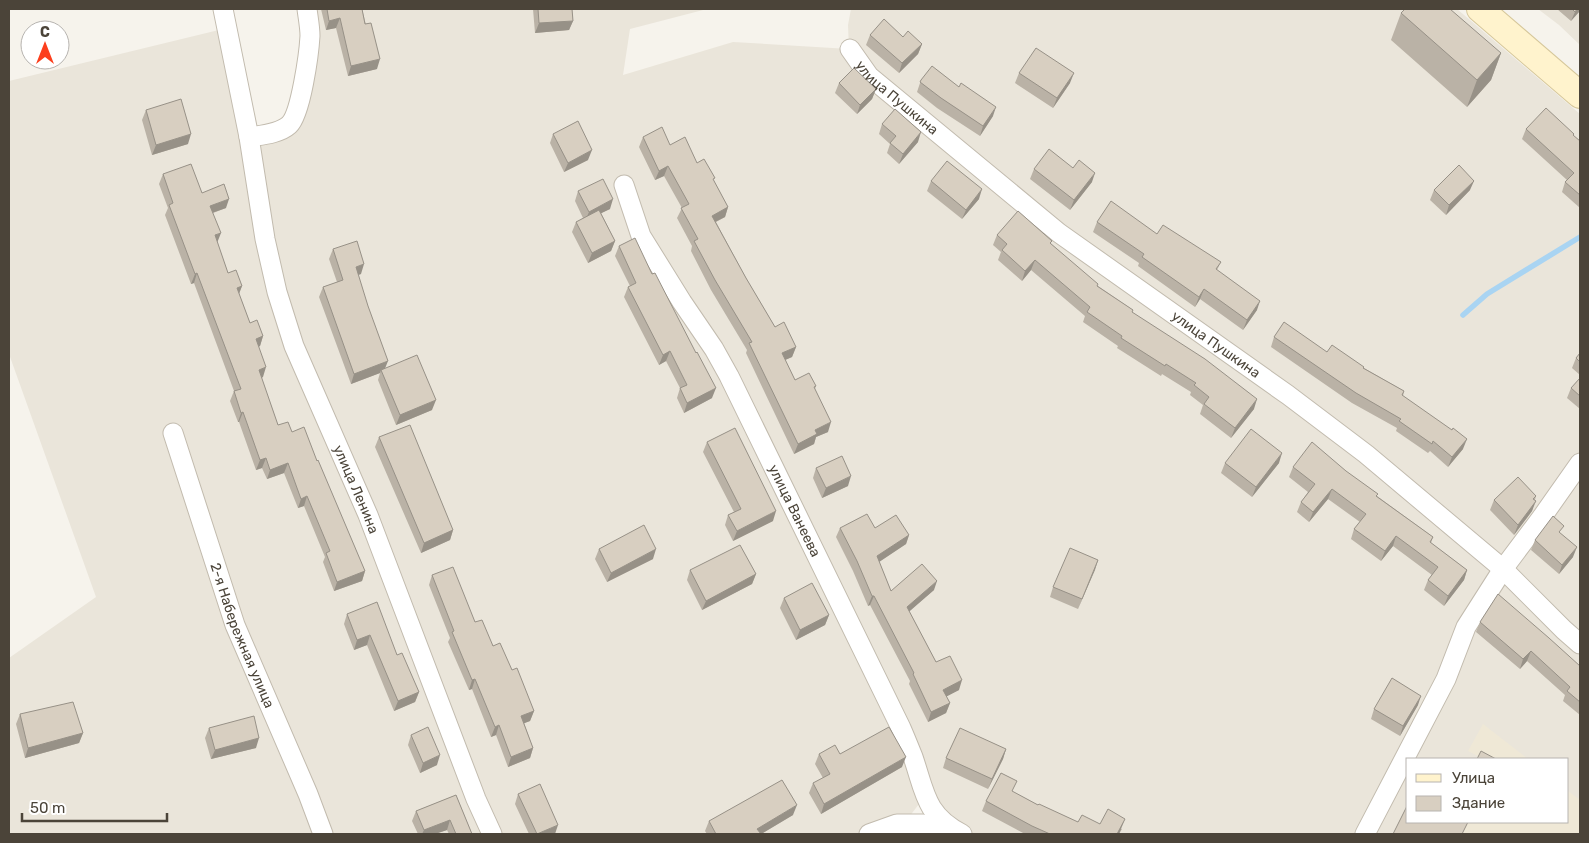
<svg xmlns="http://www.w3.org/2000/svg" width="1589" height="843" font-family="Rubik,sans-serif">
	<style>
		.residential { fill: #eae5da; fill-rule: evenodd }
		.education { fill: #efe8d6 }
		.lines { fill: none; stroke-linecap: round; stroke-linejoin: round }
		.stream { stroke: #a9d4f2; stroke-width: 5.5 }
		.street-casing { stroke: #c2bbae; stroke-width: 21 }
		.secondary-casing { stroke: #d6c79b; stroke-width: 28 }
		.street { stroke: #fff; stroke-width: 19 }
		.secondary { stroke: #fff3cd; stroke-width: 26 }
		.wall { fill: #bab2a6 }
		.shaded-wall { fill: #979187 }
		.building { fill: #d8cfc1; stroke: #979187 }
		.labels { text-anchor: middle; stroke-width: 4.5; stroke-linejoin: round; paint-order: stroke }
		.street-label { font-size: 14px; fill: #4b4439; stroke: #fff }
	</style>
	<rect width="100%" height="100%" fill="#f6f3ec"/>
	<path class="residential" d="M307,9H707L630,29L623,75L733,42L849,49L848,25L851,9H1457L1580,114V834H9V658L96,597L9,354V81L227,28L249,137L289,125ZM1408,759H1568V822H1408ZM919,804L950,828L909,817Z
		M1538,9H1580V45L1559,25Z"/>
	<path class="education" d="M1483,724L1528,759H1484L1468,751Z
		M1568,791L1580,800V834H1435L1441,822H1568Z"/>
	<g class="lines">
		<path class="stream" d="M1463,315L1487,294L1580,237"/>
		<g class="street-casing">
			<g id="street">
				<path id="s1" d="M223,9L249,137L265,239L277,292L294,346L368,515L476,799L492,834"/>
				<path id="s2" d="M850,49L869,76L1059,233L1288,395L1366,454L1503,569L1564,630L1580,644"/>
				<path d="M249,137C261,135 279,134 289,125C301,114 309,53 310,36C310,27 308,17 307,9"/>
				<path id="s3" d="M624,185L641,236L682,302L714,349L729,376L901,728C905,737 909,747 913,757C925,792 925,815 962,834"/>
				<path id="s4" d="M173,433L235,625L308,794L323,834"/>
				<path d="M869,834L897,824H923L951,829"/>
				<path d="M1365,834L1446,679L1466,627L1503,569L1542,517L1580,463"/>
			</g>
		</g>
		<g class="secondary-casing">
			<path id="secondary" d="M1480,9L1580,95"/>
		</g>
		<use href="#street" class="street"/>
		<use href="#secondary" class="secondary"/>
	</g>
	<path class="wall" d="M321,9H362L377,69L348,76L336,28L326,30Z
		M533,9H572L573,21L569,30L535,33Z
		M1557,9H1580L1571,21Z
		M1401,13L1501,53L1491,80L1467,107L1391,40Z
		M870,35L903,37L922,44L918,54L899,73L866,45Z
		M1019,73L1070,83L1053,108L1015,83Z
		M921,80L959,87L993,116L980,136L937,108L917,92Z
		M839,83L876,89L872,99L857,114L835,93Z
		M146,110L188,144L152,155L142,120Z
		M882,124L918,142L899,164L887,153L890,144L879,134Z
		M1526,129L1574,134V136L1580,141V208L1562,192L1565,182L1567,180L1522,139Z
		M553,134L588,160L564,172L550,143Z
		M643,137L670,145L697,163L714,181L728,207L725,217L716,222L746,278L775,327L796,347L792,357L785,360L795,380L816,386L815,389L828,432L816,437L814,444L794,454L746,353L747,350L711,290L691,251L692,246L677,218L682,208L664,176L655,180L639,147Z
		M1034,169L1092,182L1070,210L1030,179Z
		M163,174L202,193L226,208L213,213L217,242L228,273L242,286L239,294L250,323L263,336L260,346L258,347L263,377L261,378L278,425L292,432L317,461L365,571L362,581L334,591L323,562L325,557L304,506L298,508L284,473L267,479L262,468L256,470L239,422H238L230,401L234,391L194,283L191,284L165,215L168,208L159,184Z
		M931,181L979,199L962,219L927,191Z
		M1434,190H1470L1446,215L1430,200Z
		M578,191L610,209L601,213L615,241L611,251L588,263L572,232L576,222L583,218L575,201Z
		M1097,222L1157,234L1221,262L1217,270L1257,310L1243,330L1200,299L1195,307L1138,266L1139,263L1093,232Z
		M997,235L1051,244L1098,286L1133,310L1132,312L1254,409L1231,438L1200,414L1203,405L1190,395L1191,392L1162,374L1161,376L1117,348L1118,346L1083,322L1085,316L1031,270L1022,281L998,260L1001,252L993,245Z
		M619,246L712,398L684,413L677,398L680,388L666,361L659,365L624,297L628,287L630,286L615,256Z
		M333,249L361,274L358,275L385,369L432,410L396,425L378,380L380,373L351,384L319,297L323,287L337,282L329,259Z
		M1274,337L1327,352L1364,368L1404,391L1403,396L1463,449L1448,467L1430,451L1428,453L1396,431L1397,428L1352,403L1271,347Z
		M1580,353V375L1572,368L1576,358Z
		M1580,378V409L1567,398L1571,388Z
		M379,437L453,530L450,540L421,553L375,447Z
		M707,442L773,521L733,541L725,525L728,515L734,512L703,452Z
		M1225,463H1279L1252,497L1221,473Z
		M1293,467L1377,496L1433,537L1431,543L1467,570L1464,580L1444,606L1424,590L1428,580L1432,575L1393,546L1381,561L1351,539L1354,529L1360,522L1328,499L1309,522L1297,512L1301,502L1308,492L1289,477Z
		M816,468L848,486L822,498L813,478Z
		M1536,496L1532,511L1514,535L1490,510L1494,500Z
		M840,528H875L909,535L906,544L879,562L891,591L934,590L909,611L936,662L959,690L946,696L950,703L946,713L928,722L909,684L910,681L870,605L868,606L853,571L836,537Z
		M1561,534L1573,557L1559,574L1531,550L1535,540Z
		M599,549L653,559L607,582L595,559Z
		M1098,560L1078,609L1050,597L1053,587Z
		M690,570L756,574L752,584L702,610L687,580Z
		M432,575L475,622L512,670L534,711L530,721L524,723L533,748L530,758L508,767L496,735L491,737L472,689L469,690L448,642L450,638L429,585Z
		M784,598L829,615L825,625L796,640L780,608Z
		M347,614L397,655L419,692L415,702L394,711L367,645L354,650L344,624Z
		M1480,622L1580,666V715L1563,701L1565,695L1527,661L1520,669L1476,632Z
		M1418,705L1400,736L1371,719L1374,709Z
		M20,714L83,733L79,743L25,758L16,724Z
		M209,728L256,748L211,759L205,738Z
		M411,735L437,765L420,773L408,745Z
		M1006,749L1003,759L988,789L943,768L946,758Z
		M819,754H840L902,767L821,814L809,793L813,783L823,778L815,764Z
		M1013,792L1038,805L1078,822L1100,824L1122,829L1119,834H1025L982,811L986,801Z
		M518,794L555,834H529L515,804Z
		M456,795L472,834H449L447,830L435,834H418L412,821L416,811Z
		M793,815L761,834H707L705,831L709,821Z"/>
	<path class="shaded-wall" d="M1577,9H1580V11L1571,21L1575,12Z
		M340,18L336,28L326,30L329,21Z
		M573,21L569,30L535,33L539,23Z
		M922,44L918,54L899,73L902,63Z
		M1501,53L1491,80L1467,107L1477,80Z
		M380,59L377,69L348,76L351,66Z
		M1074,73L1070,83L1053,108L1057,98Z
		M876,89L872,99L857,114L860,105Z
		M996,107L993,116L980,136L983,126Z
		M921,132L918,142L899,164L903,154Z
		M191,134L188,144L152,155L156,145Z
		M592,150L588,160L564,172L568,163Z
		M668,166L664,176L655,180L659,171Z
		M1095,173L1092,182L1070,210L1074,200Z
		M1474,181L1470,190L1446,215L1449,205Z
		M982,189L979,199L962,219L966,210Z
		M229,199L226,208L206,215L210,206Z
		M613,199L610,209L585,221L589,212Z
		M728,207L725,217L709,225L712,216Z
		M221,233L217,243L215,235Z
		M615,241L611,251L588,263L592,253Z
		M1035,260L1031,270L1022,281L1025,271Z
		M364,264L361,274L352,277L356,267Z
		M197,273L194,283L191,284L195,274Z
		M242,286L238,296L237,288Z
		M1204,289L1200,299L1195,307L1199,297Z
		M1260,301L1257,310L1243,330L1247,320Z
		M263,336L260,346L252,349L256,339Z
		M796,347L792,357L778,363L782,353Z
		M670,351L666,361L659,365L663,355Z
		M388,361L384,371L381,370L380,373L351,384L354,374Z
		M266,367L263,377L255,380L259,370Z
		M716,388L712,398L684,413L687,403Z
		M1257,399L1254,409L1231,438L1235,428Z
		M436,400L432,410L396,425L400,415Z
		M243,412L239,422H238L241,413Z
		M831,422L828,432L816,437L814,444L794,454L798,444L815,430Z
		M1467,439L1463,449L1448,467L1452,457Z
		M1282,453L1279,463L1252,497L1256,487Z
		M266,458L262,468L256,470L260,460Z
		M288,463L284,473L267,479L270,470Z
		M851,476L848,486L822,498L826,488Z
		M1332,489L1328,499L1309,522L1313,512Z
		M307,496L304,506L298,508L301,499Z
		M1536,501L1532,511L1514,535L1518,525Z
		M776,511L773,521L733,541L737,531Z
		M453,530L450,540L421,553L424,543Z
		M909,535L906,544L873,566L877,556Z
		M1396,536L1393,546L1381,561L1385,551Z
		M1577,547L1573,557L1559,574L1562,565Z
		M656,549L653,559L607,582L611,573Z
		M1098,560L1095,570L1078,609L1082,599Z
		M1467,570L1464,580L1444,606L1448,596Z
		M365,571L362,581L334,591L337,582Z
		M756,574L752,584L702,610L706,601Z
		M937,581L934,590L903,617L907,607Z
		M872,596H874L870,605L868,606Z
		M829,615L825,625L796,640L800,630Z
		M370,635L367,645L354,650L357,640Z
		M1531,651L1527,661L1520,669L1523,659Z
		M475,679L472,689L469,690L472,680Z
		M962,680L959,690L940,700L943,690Z
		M419,692L415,702L394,711L398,701Z
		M1421,696L1418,705L1400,736L1403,726Z
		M950,703L946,713L928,722L931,712Z
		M534,711L530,721L517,726L521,716Z
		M499,725L496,735L491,737L495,727Z
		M83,733L79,743L25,758L28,748Z
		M259,738L256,748L211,759L215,750Z
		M533,748L530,758L508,767L511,757Z
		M1006,749L1003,759L988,789L992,779Z
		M440,755L437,765L420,773L423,763Z
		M906,757L902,767L821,814L824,804Z
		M797,805L793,815L761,834L757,829Z
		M1125,819L1119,834H1117Z
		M450,820L447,830L435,834H422L424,830Z
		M558,825L555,834H537Z"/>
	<path class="building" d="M327,9H362L365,24L371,23L380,59L351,66L340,18L329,21Z
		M538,9H572L573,21L539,23Z
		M1405,9H1450L1501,53L1477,80L1401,13Z
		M1572,9H1577L1575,12Z
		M884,19L903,37L908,31L922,44L902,63L870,35Z
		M1036,48L1074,73L1057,98L1019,73Z
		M932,66L959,87L961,83L996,107L983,126L941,98L920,82L921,80Z
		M854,68L876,89L860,105L839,83Z
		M181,99L191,134L156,145L146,110Z
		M1546,108L1574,134L1573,135L1580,141V195L1565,182L1574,173L1526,129Z
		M895,109L921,132L903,154L890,143L896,136L882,124Z
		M578,121L592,150L568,163L553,134Z
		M662,127L670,145L685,137L697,163L704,159L715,178L713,179L728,207L712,216L746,278L775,327L784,322L796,347L782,353L795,380L809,373L816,386L814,387L831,422L815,430L817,434L798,444L749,343L752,342L715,280L694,241L698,239L681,208L689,204L668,166L659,171L643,137Z
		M1049,149L1073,168L1079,160L1095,173L1074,200L1034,169Z
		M947,161L982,189L966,210L931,181Z
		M191,164L202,193L224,184L229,199L210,206L221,233L215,235L228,273L236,270L242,286L237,288L250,323L257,320L263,336L256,339L266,367L259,370L278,425L288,422L292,432L304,427L317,461L318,460L365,571L337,582L326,553L330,551L307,496L301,499L288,463L270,470L266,458L260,460L243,412L241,413L234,391L241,389L197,273L195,274L169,205L173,203L163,174Z
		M1459,165L1474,181L1449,205L1434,190Z
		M603,179L613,199L589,212L578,191Z
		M1111,201L1157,234L1163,225L1221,262L1216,269L1260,301L1247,320L1204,289L1199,297L1142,257L1144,254L1097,222Z
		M599,210L615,241L592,253L576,222Z
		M1018,211L1052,241L1050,243L1098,284L1097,286L1133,310L1132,312L1205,359L1257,399L1235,428L1204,404L1209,397L1194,385L1196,383L1166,364L1165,366L1121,338L1122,336L1087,312L1090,307L1035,260L1025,271L1002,250L1007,244L997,235Z
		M635,238L652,274L655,273L696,353L697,352L716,388L687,403L680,388L687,385L670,351L663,355L628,287L636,283L619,246Z
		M357,241L364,264L356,267L368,306L388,361L354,374L323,287L343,280L333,249Z
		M1284,322L1327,352L1332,345L1364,367L1363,368L1404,391L1402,395L1452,430L1453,428L1467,439L1452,457L1433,441L1432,444L1399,421L1401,419L1356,393L1274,337Z
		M1580,353V362L1576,358Z
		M417,355L436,400L400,415L381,370Z
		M1580,378V396L1571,388Z
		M410,425L453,530L424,543L379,437Z
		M735,428L776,511L737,531L728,515L741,509L707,442Z
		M1251,429L1282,453L1256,487L1225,463Z
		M1312,442L1346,471L1378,494L1376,496L1433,537L1430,542L1467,570L1448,596L1428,580L1438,567L1396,536L1385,551L1354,529L1366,514L1332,489L1313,512L1301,502L1315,484L1293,467Z
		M842,456L851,476L826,488L816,468Z
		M1518,477L1536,496L1533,499L1536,501L1518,525L1494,500Z
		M867,514L875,528L896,515L909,535L877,556L891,591L922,564L937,581L907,607L936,662L950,656L962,680L943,690L950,703L931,712L913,674L914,673L874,596H872L857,561L840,528Z
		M1553,516L1564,526L1559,532L1577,547L1562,565L1535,540Z
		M644,525L656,549L611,573L599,549Z
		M740,545L756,574L706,601L690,570Z
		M1070,548L1098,560L1082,599L1053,587Z
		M453,567L475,622L482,620L493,646L500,643L512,670L517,668L534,711L521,716L533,748L511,757L499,725L495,727L475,679L472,680L452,632L454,631L432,575Z
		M812,583L829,615L800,630L784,598Z
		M1498,594L1549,638L1580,666V702L1567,691L1570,687L1531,651L1523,659L1480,622Z
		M377,602L397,655L402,653L419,692L398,701L370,635L357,640L347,614Z
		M1392,678L1421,696L1403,726L1374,709Z
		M73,702L83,733L28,748L20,714Z
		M254,716L259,738L215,750L209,728Z
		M428,727L440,755L423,763L411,735Z
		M889,727L906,757L824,804L813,783L830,774L819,754L835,745L840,754Z
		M960,728L1006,749L992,779L946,758Z
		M1481,751L1496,759H1477Z
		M1001,773L1017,781L1012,791L1038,805L1039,804L1078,822L1082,815L1100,824L1108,809L1125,819L1117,834H1050L1032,826L986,801Z
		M782,780L797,805L757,829L761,834H716L709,821Z
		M540,784L558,825L537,834L518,794Z
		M456,795L472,834H456L450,820L424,830L416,811Z
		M1408,804V822H1468L1462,834H1393Z"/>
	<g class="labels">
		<g class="street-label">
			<text dy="5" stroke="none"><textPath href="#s2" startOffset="68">улица Пушкина</textPath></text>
			<text dy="5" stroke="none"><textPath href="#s2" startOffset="472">улица Пушкина</textPath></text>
			<text dy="5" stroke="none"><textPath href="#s1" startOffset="501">улица Ленина</textPath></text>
			<text dy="5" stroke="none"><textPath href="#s3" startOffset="369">улица Ванеева</textPath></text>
			<text dy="5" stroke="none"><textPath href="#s4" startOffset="214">2-я Набережная улица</textPath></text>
		</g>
	</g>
	<rect width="1589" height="843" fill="none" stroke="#4b4439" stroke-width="20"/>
	<rect x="1406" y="758" width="162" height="65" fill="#ffffff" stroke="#b7b4b0"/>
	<rect x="1416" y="774" width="25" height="8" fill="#fff3cd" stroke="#b7b4b0"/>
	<text x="1452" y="783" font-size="15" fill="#4b4439">Улица</text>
	<rect x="1416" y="796" width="25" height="15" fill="#d8cfc1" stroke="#b7b4b0"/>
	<text x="1452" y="808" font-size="15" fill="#4b4439">Здание</text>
	<g transform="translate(45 45)"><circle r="24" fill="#ffffff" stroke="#b7b4b0"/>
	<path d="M0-4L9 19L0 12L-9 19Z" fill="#fc3f1d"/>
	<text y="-8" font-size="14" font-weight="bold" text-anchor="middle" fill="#4b4439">С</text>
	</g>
	<path d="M22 813v8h145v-8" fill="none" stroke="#4b4439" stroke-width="2.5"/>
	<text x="30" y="813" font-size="15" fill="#4b4439" stroke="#ffffff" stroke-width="4" paint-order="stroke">50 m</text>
</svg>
